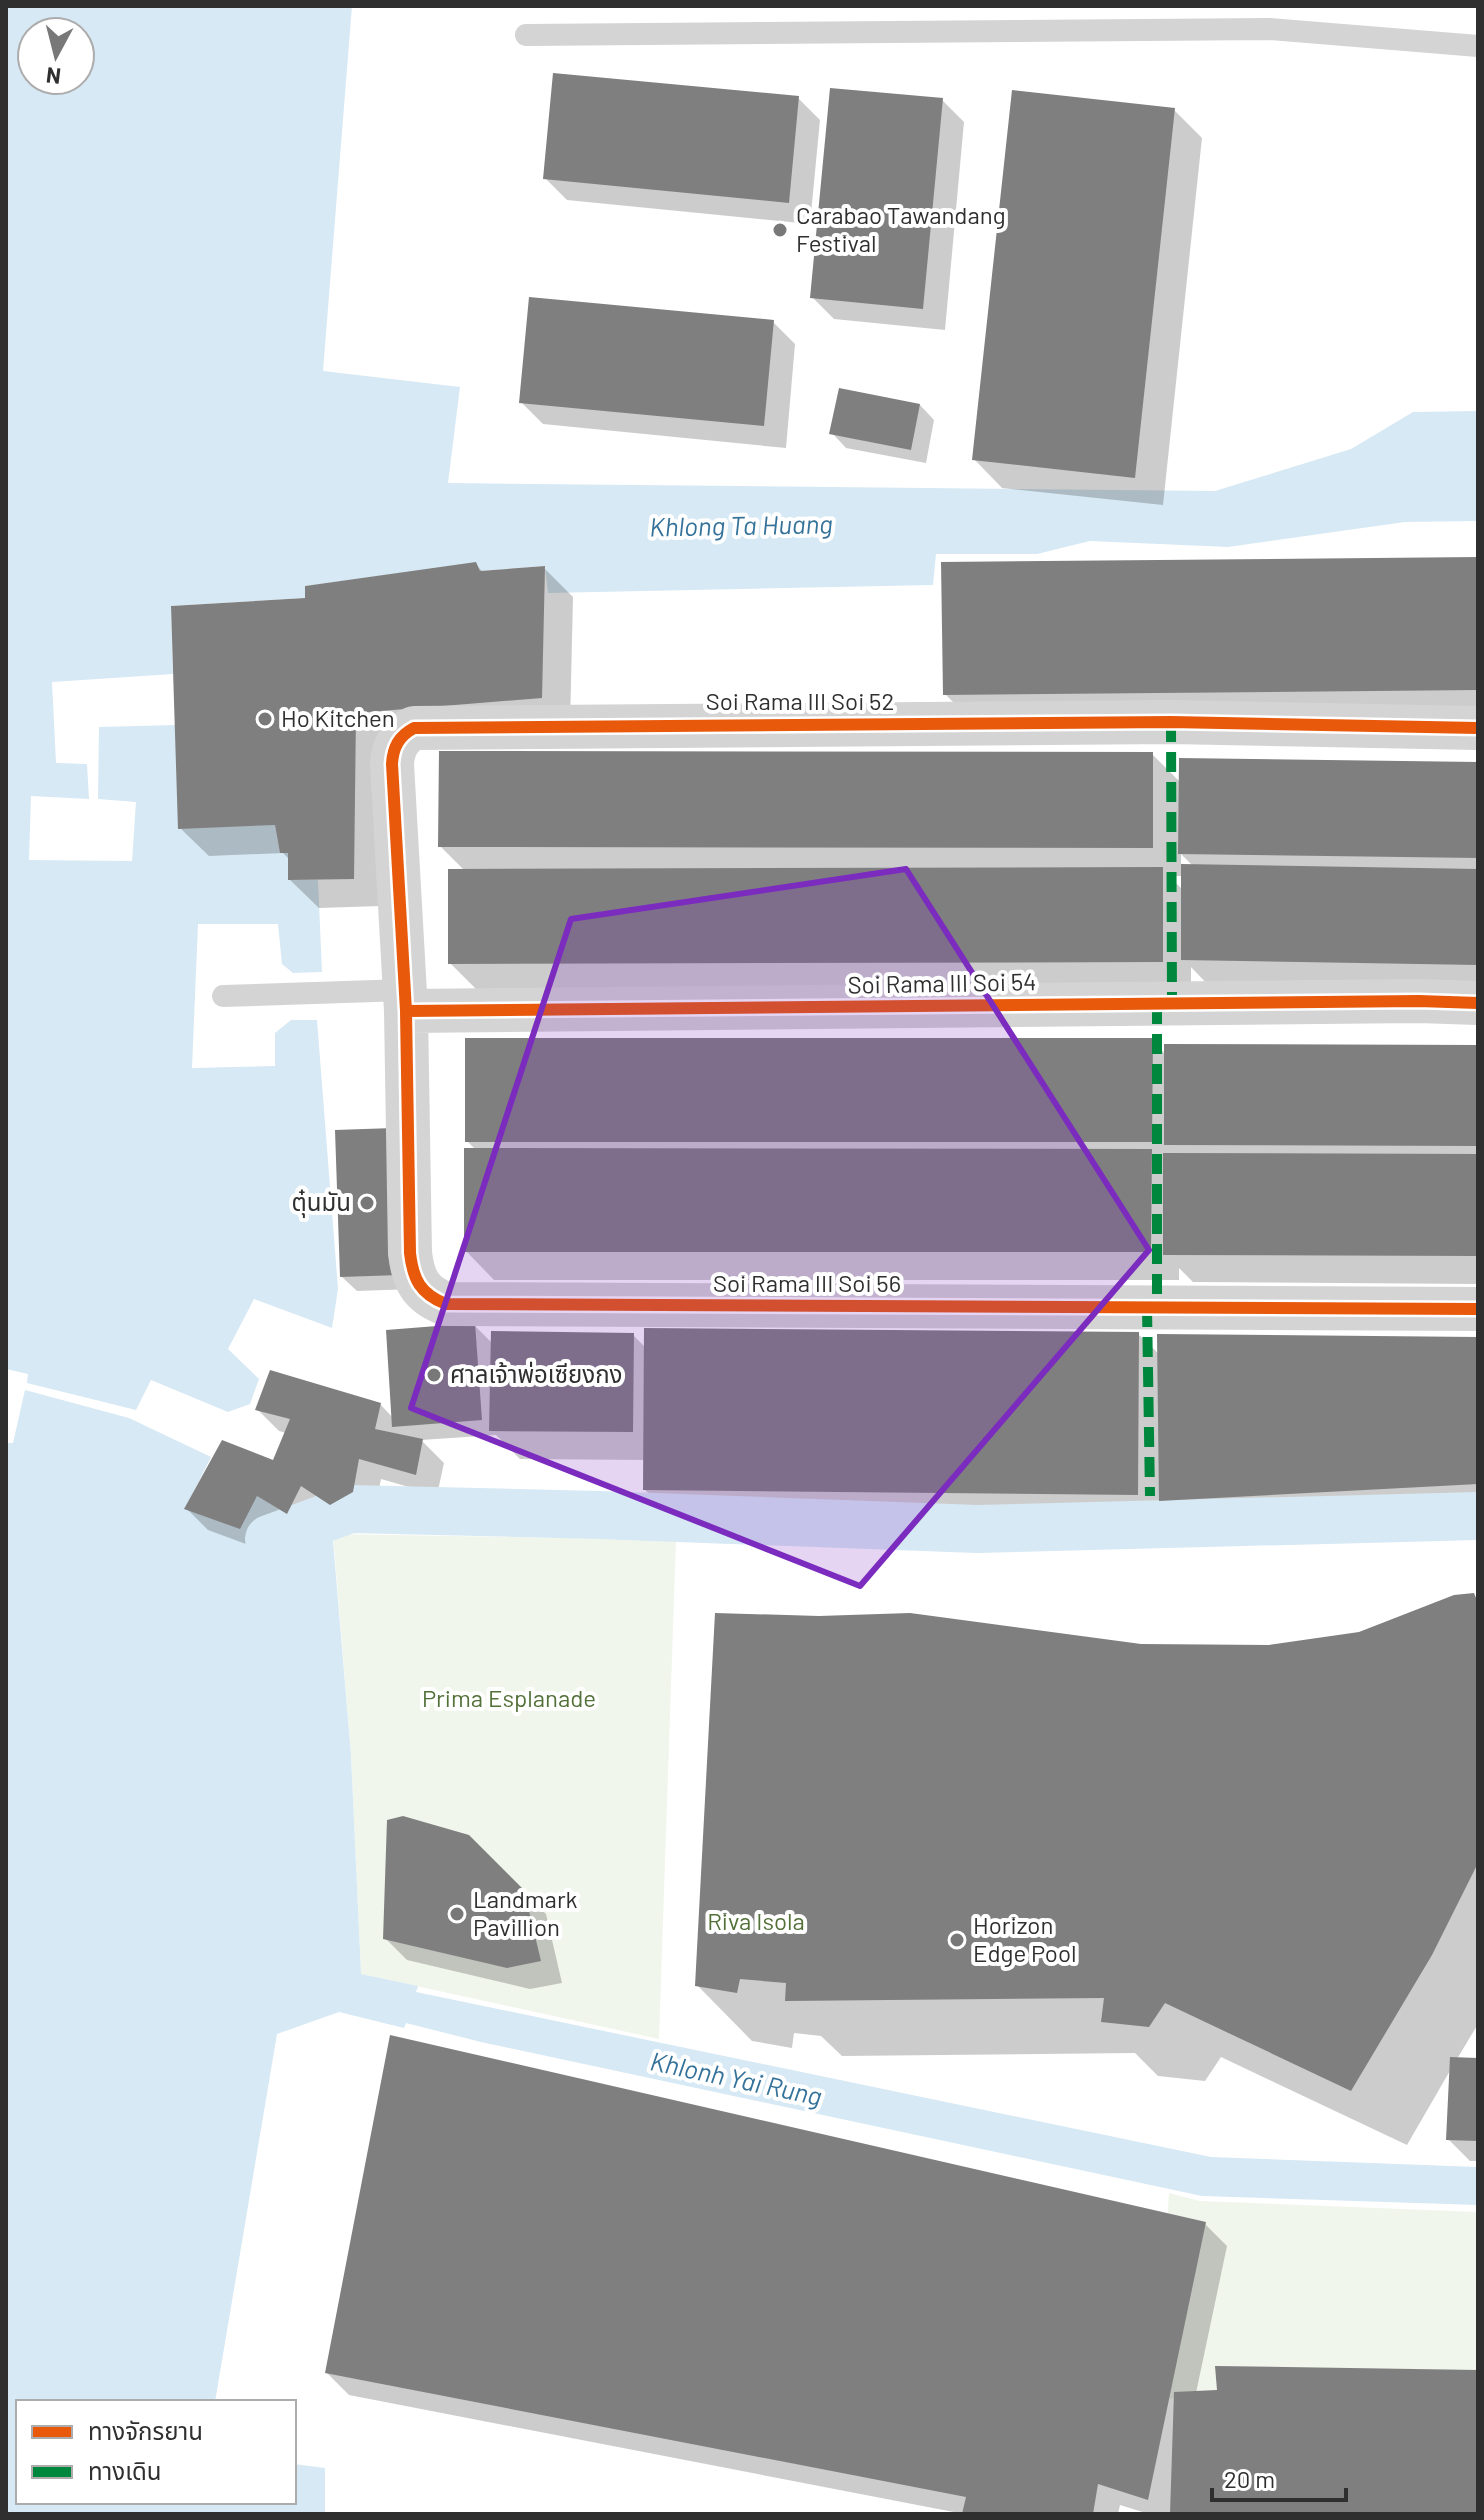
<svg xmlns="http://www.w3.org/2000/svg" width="1484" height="2520" font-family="Barlow,'Noto Sans Thai',sans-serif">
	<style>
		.green { fill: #f1f6ec }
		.water { fill: #d7e9f4; fill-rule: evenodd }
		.shadow { fill: #0003; fill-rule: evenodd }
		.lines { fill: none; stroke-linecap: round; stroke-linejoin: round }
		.canal { stroke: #d7e9f4; stroke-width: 48 }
		.building { fill: #7f7f7f }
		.lane { stroke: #d4d4d4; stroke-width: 22 }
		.street { stroke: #d4d4d4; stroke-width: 44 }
		.quiet { stroke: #00873e; stroke-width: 10; stroke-dasharray: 20 10; stroke-linecap: butt }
		.cycleway-casing { stroke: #fff; stroke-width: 17 }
		.cycleway { stroke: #e8590c; stroke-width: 12 }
		.marked { fill: #7b2cbf; fill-opacity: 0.2; stroke: #7b2cbf; stroke-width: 6; stroke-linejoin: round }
		.poi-dot { fill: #787878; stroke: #fff; stroke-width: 3 }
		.labels { text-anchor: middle; stroke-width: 8; stroke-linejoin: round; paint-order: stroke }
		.poi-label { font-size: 24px; fill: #2f2f2f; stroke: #fff; text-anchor: start }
		.street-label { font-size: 24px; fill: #2f2f2f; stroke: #fff }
		.park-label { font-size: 24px; fill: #527038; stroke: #fff }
		.water-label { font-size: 26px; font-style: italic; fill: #35729a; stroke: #fff }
	</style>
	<rect width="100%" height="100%" fill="#fff"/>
	<path class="green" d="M333,1534L676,1540L659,2039L361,1974L351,1755Z
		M1169,2193L1200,2201L1478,2212V2388L1156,2399Z"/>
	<path class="water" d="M6,6H352L323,371L460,387L448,483L1215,491L1351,449L1413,412L1478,411V521L1405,522L1228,547L1090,541L1037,554H936L933,585L548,593L545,566L480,571L476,563L305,586V598L171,606L173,674L52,682L56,763L87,764L89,799L31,796L29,860L132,861L136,802L98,799L99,727L175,725L275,825L280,853H288V880H318L322,972L293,973L282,964L278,924H198L192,1068L275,1066V1033L291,1020H317L338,1289L332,1328L254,1299L228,1349L259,1379L250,1404L228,1412L151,1380L136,1410L27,1383L28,1374L6,1369ZM32,32H80V80H32Z
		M25,1390L129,1418L211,1457L185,1509L257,1496L298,1521L330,1505L351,1755L361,1974L418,1986L416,1992L1211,2157L1478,2167V2205L1202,2196L481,2042L406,2023L404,2028L339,2012L277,2034L215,2402H18V2502H294V2464L325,2468V2514H6V1443H13Z"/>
	<path class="shadow" d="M798,98L820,120L810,224L567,200L545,178Z
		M942,100L964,122L945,330L834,319L812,297Z
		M1174,110L1202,138L1163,505L1002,488L974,459Z
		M773,322L795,344L786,448L543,424L521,402Z
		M920,405L934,420L926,463L846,448L832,433Z
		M1478,559V718L973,722L945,694Z
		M476,565L484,573L544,568L573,597L570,726L383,741L381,906L319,908L290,880V860L283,853L209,856L180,828L307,600Z
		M1152,754L1181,783L1478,764V992L1211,988L1191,967V990L479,992L450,963L465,871L440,846ZM1181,854L1193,866H1181ZM1169,876H1183V890Z
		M1152,1040L1166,1055L1478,1047V1284L1193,1282L1179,1268V1280H494L466,1251L476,1150L467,1141Z
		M337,1132L414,1289L357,1291L342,1277Z
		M474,1325L493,1344L633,1335L646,1348L1138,1334L1160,1355L1478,1339V1513L1189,1529L1165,1505V1522L674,1518L645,1490V1460L520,1459L496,1435L421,1440L444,1463L437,1495L381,1479L374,1514L353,1525L324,1506L310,1535L279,1517L262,1550L208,1530L186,1508L274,1463L286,1433L279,1431L257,1409L380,1404L394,1419Z
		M1473,1595L1478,1599V2024L1457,2059L1478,2060V2161H1470L1448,2139L1451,2069L1407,2145L1221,2057L1205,2081L1158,2076L1135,2053L842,2056L821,2036L794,2033L792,2048L752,2041L697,1985L1141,1646L1269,1647L1359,1634Z
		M468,1837L546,1914L562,1983L530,1989L407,1960L385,1938Z
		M1205,2224L1227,2246L1196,2393L1478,2372V2514H1149L1120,2505L1118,2514H964L349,2395L327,2373Z"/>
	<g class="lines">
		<path class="canal" d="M269,1539L350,1509L599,1515L977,1529L1478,1516"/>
	</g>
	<path class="building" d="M553,73L799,96L789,203L543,179Z
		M830,88L943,98L923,309L810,298Z
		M1012,90L1175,108L1135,478L972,460Z
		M529,297L774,320L764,426L519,403Z
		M839,388L920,404L911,450L829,434Z
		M1478,557V690L943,695L941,562Z
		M476,562L480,571L545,566L542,698L356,713L354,879L288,880V853H280L275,825L178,829L171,606L305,598V586Z
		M439,751L1153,752V848L438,847Z
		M1179,758L1478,762V858L1178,854Z
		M1181,864L1478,869V965L1181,960Z
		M1163,867V962L448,964V869Z
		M465,1038H1153L1152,1142H465Z
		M1164,1044L1478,1045V1146L1164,1145Z
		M394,1128L400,1275L340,1277L335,1130Z
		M464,1148L1152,1149L1151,1252H464Z
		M1163,1153L1478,1154V1256L1163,1255Z
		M475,1323L482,1420L392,1427L386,1330Z
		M644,1328L1139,1332L1138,1495L643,1490Z
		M491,1331L634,1333L633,1432L489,1431Z
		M1157,1334L1478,1337V1484L1159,1501Z
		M270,1370L381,1403L375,1429L423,1439L416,1475L359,1459L353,1492L330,1505L301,1486L287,1514L257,1496L240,1529L184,1509L222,1440L273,1460L290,1419L255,1410Z
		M1474,1593L1478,1603V1863L1432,1955L1351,2091L1165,2003L1149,2027L1101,2022L1104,1998L785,2001L786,1983L740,1979L737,1993L695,1986L715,1613L819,1616L910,1613L1141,1644L1269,1645L1359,1632L1454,1595Z
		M403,1816L469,1835L524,1890L541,1961L507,1968L383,1939L387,1820Z
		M390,2035L1206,2222L1148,2500L1098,2484L1093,2514H962L966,2497L325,2373Z
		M1450,2057L1478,2058V2141L1446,2140Z
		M1215,2366L1478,2370V2514H1170L1174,2392L1217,2390Z"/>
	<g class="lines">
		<path class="lane" d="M526,35L1269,29L1478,46
			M223,996L405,990"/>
		<path class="street" d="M1478,728L1171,722L414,728C399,736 393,747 392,764L406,1011L410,1253C413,1279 420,1294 446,1304L1478,1309
			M406,1011L1419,1001L1478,1003"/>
		<path class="quiet" d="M1171,722L1172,1003
			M1157,1004V1307
			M1147,1307L1150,1496"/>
		<g class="cycleway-casing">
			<path id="cycleway" d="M1478,728L1171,722L414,728C399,736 393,747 392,764L406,1011L410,1253C413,1279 420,1294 446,1304L1478,1309
				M406,1011L1419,1001L1478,1003"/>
		</g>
		<use href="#cycleway" class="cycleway"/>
	</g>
	<path class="marked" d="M906,869L1149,1250L860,1586L411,1408L571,919Z"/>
	<g class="poi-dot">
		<circle cx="780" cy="230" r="8"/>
		<circle cx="265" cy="719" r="8"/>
		<circle cx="367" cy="1203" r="8"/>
		<circle cx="434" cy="1375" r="8"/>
		<circle cx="457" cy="1914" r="8"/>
		<circle cx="957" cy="1940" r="8"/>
	</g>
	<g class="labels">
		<g class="poi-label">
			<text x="796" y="224">Carabao Tawandang<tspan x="796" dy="28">Festival</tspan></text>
			<text x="281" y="727">Ho Kitchen</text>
			<text x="351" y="1211" text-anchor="end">ตุ๋นมัน</text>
			<text x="450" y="1383">ศาลเจ้าพ่อเซียงกง</text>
			<text x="473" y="1908">Landmark<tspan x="473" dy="28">Pavillion</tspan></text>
			<text x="973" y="1934">Horizon<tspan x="973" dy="28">Edge Pool</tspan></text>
		</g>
		<g class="street-label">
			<text x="800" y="710">Soi Rama III Soi 52</text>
			<text transform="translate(942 984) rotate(-1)" y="8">Soi Rama III Soi 54</text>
			<text x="807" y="1292">Soi Rama III Soi 56</text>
		</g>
		<g class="park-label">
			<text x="509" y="1707">Prima Esplanade</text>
			<text x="756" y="1930">Riva Isola</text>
		</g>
		<g class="water-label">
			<text transform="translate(741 526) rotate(-1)" y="9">Khlong Ta Huang</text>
			<text transform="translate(736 2079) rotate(12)" y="9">Khlonh Yai Rung</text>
		</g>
	</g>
	<rect width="1484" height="2520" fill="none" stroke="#2f2f2f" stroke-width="16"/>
	<rect x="16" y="2400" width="280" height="104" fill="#ffffff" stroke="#acacac" stroke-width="2"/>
	<rect x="32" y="2426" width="40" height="12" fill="#e8590c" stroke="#acacac" stroke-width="2"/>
	<text x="88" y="2440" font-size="24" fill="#2f2f2f">ทางจักรยาน</text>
	<rect x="32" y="2466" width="40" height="12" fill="#00873e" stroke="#acacac" stroke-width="2"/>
	<text x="88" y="2480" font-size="24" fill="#2f2f2f">ทางเดิน</text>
	<g transform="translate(56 56) rotate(187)"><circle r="38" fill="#ffffff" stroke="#acacac" stroke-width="2"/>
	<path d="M0-6L14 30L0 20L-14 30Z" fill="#787878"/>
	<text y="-12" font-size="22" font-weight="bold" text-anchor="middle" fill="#2f2f2f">N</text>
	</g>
	<path d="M1212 2488v12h134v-12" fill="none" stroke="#2f2f2f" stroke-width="4"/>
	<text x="1224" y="2488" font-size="24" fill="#2f2f2f" stroke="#ffffff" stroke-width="6" paint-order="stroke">20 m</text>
</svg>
